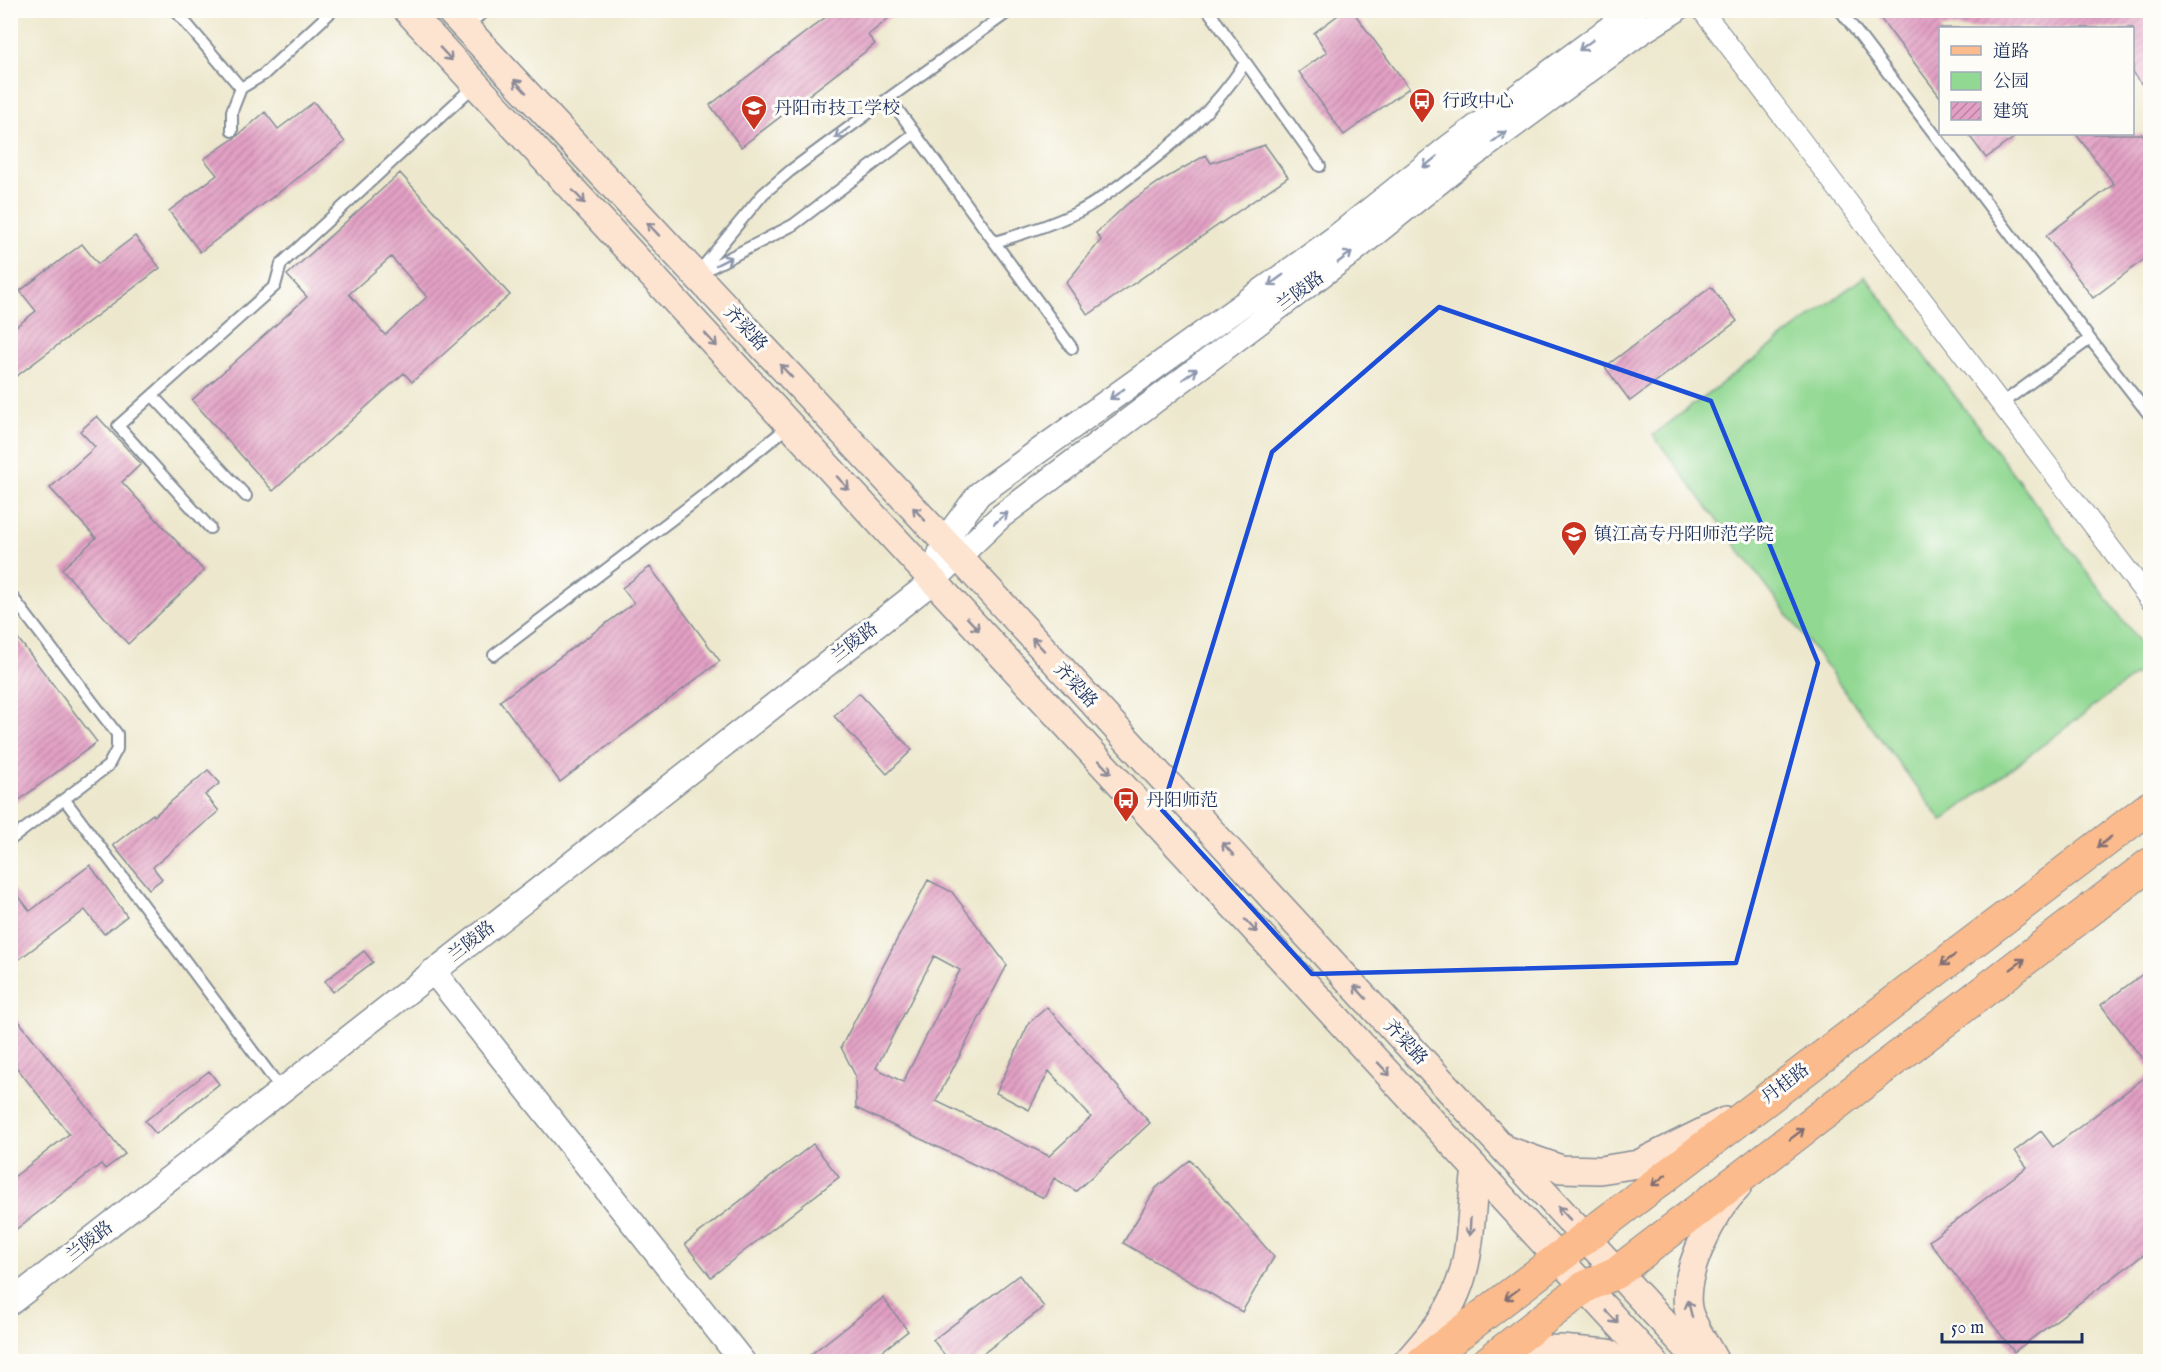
<svg xmlns="http://www.w3.org/2000/svg" width="2161" height="1372" font-family="'IM FELL English','Noto Serif SC',serif">
	<style>
		.park { fill: #91d892; stroke: #568478; stroke-width: 1.5 }
		.building { fill: url(#building-hatch); fill-rule: evenodd }
		.lines { fill: none; stroke-linecap: round; stroke-linejoin: round }
		.service-casing { stroke: #848c96; stroke-width: 14 }
		.minor-casing { stroke: #848c96; stroke-width: 22 }
		.tertiary-casing { stroke: #848c96; stroke-width: 27 }
		.secondary-casing { stroke: #848c96; stroke-width: 30 }
		.primary-casing { stroke: #848c96; stroke-width: 34 }
		.service { stroke: #fff; stroke-width: 10 }
		.minor { stroke: #fff; stroke-width: 20 }
		.tertiary { stroke: #fff; stroke-width: 24 }
		.secondary { stroke: #fde4d1; stroke-width: 27 }
		.primary { stroke: #fbbb8c; stroke-width: 32 }
		.oneway { stroke: #8d97ae }
		.oneway2 { stroke: #8c8a98 }
		.oneway3 { stroke: #806e73 }
		.marked { fill: none; stroke: #1d4ed8; stroke-width: 4.5; stroke-linejoin: round }
		.labels { text-anchor: middle; stroke-width: 6; stroke-linejoin: round; paint-order: stroke }
		.poi-label { font-size: 18px; fill: #1b2f5e; stroke: #fdfcf7; text-anchor: start }
		.street-label { font-size: 18px; fill: #1b2f5e; stroke: #fdfcf7 }
	</style>
	<defs>
		<pattern id="building-hatch" width="6" height="6" patternUnits="userSpaceOnUse" patternTransform="scale(1.5)"><rect width="6" height="6" fill="#e3a0c4"/><path d="M-1 1l2-2M0 6l6-6M5 7l2-2" fill="none" stroke="#b783a2"/></pattern>
	</defs>
	<rect width="100%" height="100%" fill="#fdfcf7"/>
	<filter id="ink" filterUnits="userSpaceOnUse"><feTurbulence type="fractalNoise" baseFrequency=".0167" numOctaves="2"/><feDisplacementMap in="SourceGraphic" scale="12" xChannelSelector="R" yChannelSelector="G"/><feConvolveMatrix kernelMatrix="1 2 1 2 8 2 1 2 1" color-interpolation-filters="sRGB"/></filter>
	<filter id="wash" filterUnits="userSpaceOnUse"><feTurbulence type="fractalNoise" baseFrequency=".008" numOctaves="4" result="noise"/><feDisplacementMap in="SourceGraphic" scale="24" xChannelSelector="R" yChannelSelector="G"/><feGaussianBlur stdDeviation="1.35" result="paint"/><feColorMatrix in="noise" values="0 0 0 0 0 0 0 0 0 0 0 0 0 0 0 0 0 1.4 0 .05"/><feComposite in="paint" operator="in"/></filter>
	<g filter="url(#wash)">
		<rect width="100%" height="100%" fill="#ede8cd"/>
		<path class="park" d="M1865,276L2150,656V664L1942,821L1653,435Z"/>
		<g id="blocks">
			<path class="building" d="M835,10H899L868,35L875,44L741,147L710,105Z
				M1345,10H1352L1409,88L1344,135L1299,72L1327,52L1314,33Z
				M1874,10H2151V96L2133,73V28H1941V98Z
				M314,102L345,142L200,252L169,211L217,175L204,159L236,137L265,112L278,129Z
				M1968,134H2019L1986,158Z
				M2076,134H2142L2151,144V254L2093,298L2046,236L2114,184Z
				M1265,145L1288,177L1088,315L1066,283L1101,240L1096,233L1126,205L1159,182L1206,155L1211,163Z
				M400,173L510,295L412,382L404,373L273,491L192,400L307,297L287,275ZM391,257L427,297L385,335L349,294Z
				M135,236L160,268L10,381V331L36,311L20,291L82,244L98,264Z
				M1711,287L1737,321L1630,401L1605,367Z
				M97,416L141,464L122,482L204,571L128,644L62,569L96,538L50,488L95,447L80,431Z
				M650,567L720,661L560,782L500,701L634,603L622,588Z
				M10,628L97,742L10,807Z
				M859,693L912,750L887,774L834,716Z
				M208,770L220,783L205,795L219,811L153,867L162,879L149,889L113,845L153,814L154,816Z
				M90,865L127,916L104,934L85,910L10,966V885L30,911Z
				M928,880L952,892L1007,965L936,1101L1049,1156L1091,1117L1049,1071L1029,1110L996,1093L1029,1023L1047,1007L1150,1123L1076,1191L1054,1178L1044,1198L856,1108L855,1075L841,1047ZM934,956L960,970L903,1082L876,1068Z
				M364,951L373,962L333,992L325,981Z
				M2151,968V1070L2101,1005Z
				M10,1010L125,1154L105,1169L101,1164L10,1234V1180L69,1134L10,1059Z
				M209,1071L219,1084L156,1134L145,1121Z
				M2151,1073V1249L2014,1352L1929,1241L2027,1167L2015,1151L2041,1131L2053,1147Z
				M813,1144L839,1177L711,1277L685,1244Z
				M1190,1160L1274,1257L1242,1312L1123,1243L1156,1188Z
				M1019,1275L1044,1307L972,1362H950L933,1340Z
				M883,1298L908,1331L868,1362H801Z"/>
		</g>
	</g>
	<g filter="url(#ink)">
		<use href="#blocks" fill-opacity="0" stroke="#848c96" stroke-width="1.5"/>
		<g class="lines">
			<g class="service-casing">
				<path id="service" d="M175,10L241,88
					M1011,10L889,98L1072,348
					M1208,10L1320,166
					M1840,10L2090,339
					M465,26L487,10
					M889,98L790,171L763,194L696,275L793,225L915,133
					M232,131V111L241,88L263,75L333,10
					M995,242C1023,234 1050,225 1076,213C1097,203 1115,188 1133,175C1177,142 1215,109 1245,63
					M153,396L246,496
					M2001,404L2090,339L2150,416
					M210,528L118,426L275,286L281,264L475,85
					M10,594L117,734V749L108,766L10,840
					M494,655L713,488L790,425
					M65,800L281,1089"/>
			</g>
			<g class="minor-casing">
				<path id="minor" d="M1702,10L2150,600"/>
			</g>
			<g class="tertiary-casing">
				<path id="tertiary" d="M939,558L944,541L979,494L1335,238L1449,147L1634,10
					M433,971L743,1362
					M10,1303L933,581L1000,517L1347,256L1464,162L1641,32L1676,10"/>
			</g>
			<g class="secondary-casing">
				<path id="secondary" d="M407,10L1654,1362
					M449,10L944,541L1700,1362
					M1510,1151L1561,1169L1600,1170L1638,1164L1725,1121
					M1407,1362C1425,1341 1446,1319 1456,1293C1473,1254 1470,1210 1476,1169
					M1511,1362L1531,1350L1560,1349L1608,1353L1619,1362
					M1715,1362C1708,1347 1690,1323 1688,1308C1682,1274 1713,1211 1737,1188"/>
			</g>
			<g class="primary-casing">
				<path id="primary" d="M1422,1362L2150,807
					M1488,1362L1585,1287L1617,1272L2150,864"/>
			</g>
			<use href="#service" class="service"/>
			<use href="#minor" class="minor"/>
			<use href="#tertiary" class="tertiary"/>
			<use href="#secondary" class="secondary"/>
			<use href="#primary" class="primary"/>
		</g>
		<defs><path id="oneway-shaft" d="M-6 0H5M1.5-3L5.5 0L1.5 3" fill="none" stroke-width="1.6" stroke-linecap="round" stroke-linejoin="round" transform="scale(1.5)"/></defs>
		<g class="oneway">
			<use href="#oneway-shaft" transform="translate(1586 45) rotate(143)"/>
			<use href="#oneway-shaft" transform="translate(842 133) rotate(144)"/>
			<use href="#oneway-shaft" transform="translate(1499 137) rotate(-37)"/>
			<use href="#oneway-shaft" transform="translate(1430 162) rotate(141)"/>
			<use href="#oneway-shaft" transform="translate(1345 257) rotate(-38)"/>
			<use href="#oneway-shaft" transform="translate(724 261) rotate(-27)"/>
			<use href="#oneway-shaft" transform="translate(1276 280) rotate(144)"/>
			<use href="#oneway-shaft" transform="translate(1190 374) rotate(-37)"/>
			<use href="#oneway-shaft" transform="translate(1117 394) rotate(144)"/>
			<use href="#oneway-shaft" transform="translate(1001 518) rotate(-40)"/>
		</g>
		<g class="oneway2">
			<use href="#oneway-shaft" transform="translate(446 54) rotate(47)"/>
			<use href="#oneway-shaft" transform="translate(520 86) rotate(-133)"/>
			<use href="#oneway-shaft" transform="translate(579 197) rotate(47)"/>
			<use href="#oneway-shaft" transform="translate(653 229) rotate(-133)"/>
			<use href="#oneway-shaft" transform="translate(711 340) rotate(47)"/>
			<use href="#oneway-shaft" transform="translate(786 371) rotate(-133)"/>
			<use href="#oneway-shaft" transform="translate(843 483) rotate(47)"/>
			<use href="#oneway-shaft" transform="translate(919 514) rotate(-133)"/>
			<use href="#oneway-shaft" transform="translate(973 624) rotate(47)"/>
			<use href="#oneway-shaft" transform="translate(1038 644) rotate(-133)"/>
			<use href="#oneway-shaft" transform="translate(1105 767) rotate(47)"/>
			<use href="#oneway-shaft" transform="translate(1228 849) rotate(-133)"/>
			<use href="#oneway-shaft" transform="translate(1251 926) rotate(47)"/>
			<use href="#oneway-shaft" transform="translate(1360 992) rotate(-133)"/>
			<use href="#oneway-shaft" transform="translate(1384 1069) rotate(47)"/>
			<use href="#oneway-shaft" transform="translate(1564 1213) rotate(-133)"/>
			<use href="#oneway-shaft" transform="translate(1470 1227) rotate(93)"/>
			<use href="#oneway-shaft" transform="translate(1690 1309) rotate(-104)"/>
			<use href="#oneway-shaft" transform="translate(1612 1317) rotate(47)"/>
		</g>
		<g class="oneway3">
			<use href="#oneway-shaft" transform="translate(2104 842) rotate(143)"/>
			<use href="#oneway-shaft" transform="translate(1948 960) rotate(143)"/>
			<use href="#oneway-shaft" transform="translate(2018 964) rotate(-37)"/>
			<use href="#oneway-shaft" transform="translate(1797 1134) rotate(-37)"/>
			<use href="#oneway-shaft" transform="translate(1659 1180) rotate(142)"/>
			<use href="#oneway-shaft" transform="translate(1512 1294) rotate(143)"/>
		</g>
	</g>
	<path class="marked" d="M1439,307L1711,401L1818,663L1736,963L1312,974L1162,810L1272,452Z"/>
	<defs>
		<g id="bus-pin" transform="scale(1.35)"><path d="M0 17L-7.5 6A9.5 9.5 0 1 1 7.5 6Z" fill="#c8321e" stroke="#fdfcf7"/><path d="M-5-6H5V4H4V6H2V4H-2V6H-4V4H-5ZM-3.5-4V0h7V-4ZM-3.5 1.2v1.5H-2V1.2ZM2 1.2v1.5H3.5V1.2Z" fill="#fff"/></g>
		<g id="school-pin" transform="scale(1.35)"><path d="M0 17L-7.5 6A9.5 9.5 0 1 1 7.5 6Z" fill="#c8321e" stroke="#fdfcf7"/><path d="M0-5L7-2L0 1L-7-2ZM-4 1L0 2.5L4 1V4Q0 6-4 4Z" fill="#fff"/></g>
	</defs>
	<g fill-rule="evenodd">
		<use href="#bus-pin" x="1422" y="101"/>
		<use href="#school-pin" x="754" y="108"/>
		<use href="#school-pin" x="1574" y="534"/>
		<use href="#bus-pin" x="1126" y="800"/>
	</g>
	<g class="labels">
		<g class="poi-label">
			<text x="1442" y="107">行政中心</text>
			<text x="774" y="114">丹阳市技工学校</text>
			<text x="1594" y="540">镇江高专丹阳师范学院</text>
			<text x="1146" y="806">丹阳师范</text>
		</g>
		<g class="street-label">
			<text transform="translate(1300 291) rotate(-37)" y="6">兰陵路</text>
			<text transform="translate(746 328) rotate(47)" y="6">齐梁路</text>
			<text transform="translate(854 642) rotate(-38)" y="6">兰陵路</text>
			<text transform="translate(1076 685) rotate(47)" y="6">齐梁路</text>
			<text transform="translate(471 941) rotate(-38)" y="6">兰陵路</text>
			<text transform="translate(1406 1042) rotate(47)" y="6">齐梁路</text>
			<text transform="translate(1785 1083) rotate(-37)" y="6">丹桂路</text>
			<text transform="translate(89 1241) rotate(-38)" y="6">兰陵路</text>
		</g>
	</g>
	<rect width="2161" height="1372" fill="none" stroke="#fdfcf7" stroke-width="36"/>
	<rect x="1939" y="27" width="195" height="108" fill="#fdfcf7" stroke="#a3aaba" stroke-width="1.5"/>
	<rect x="1951" y="46" width="30" height="9" fill="#fbbb8c" stroke="#a3aaba" stroke-width="1.5"/>
	<text x="1993" y="57" font-size="18" fill="#1b2f5e">道路</text>
	<rect x="1951" y="72" width="30" height="18" fill="#91d892" stroke="#a3aaba" stroke-width="1.5"/>
	<text x="1993" y="87" font-size="18" fill="#1b2f5e">公园</text>
	<rect x="1951" y="102" width="30" height="18" fill="url(#building-hatch)" stroke="#a3aaba" stroke-width="1.5"/>
	<text x="1993" y="117" font-size="18" fill="#1b2f5e">建筑</text>
	<path d="M1942 1333v9h140v-9" fill="none" stroke="#1b2f5e" stroke-width="3"/>
	<text x="1951" y="1333" font-size="18" fill="#1b2f5e" stroke="#fdfcf7" stroke-width="4.5" paint-order="stroke">50 m</text>
</svg>
